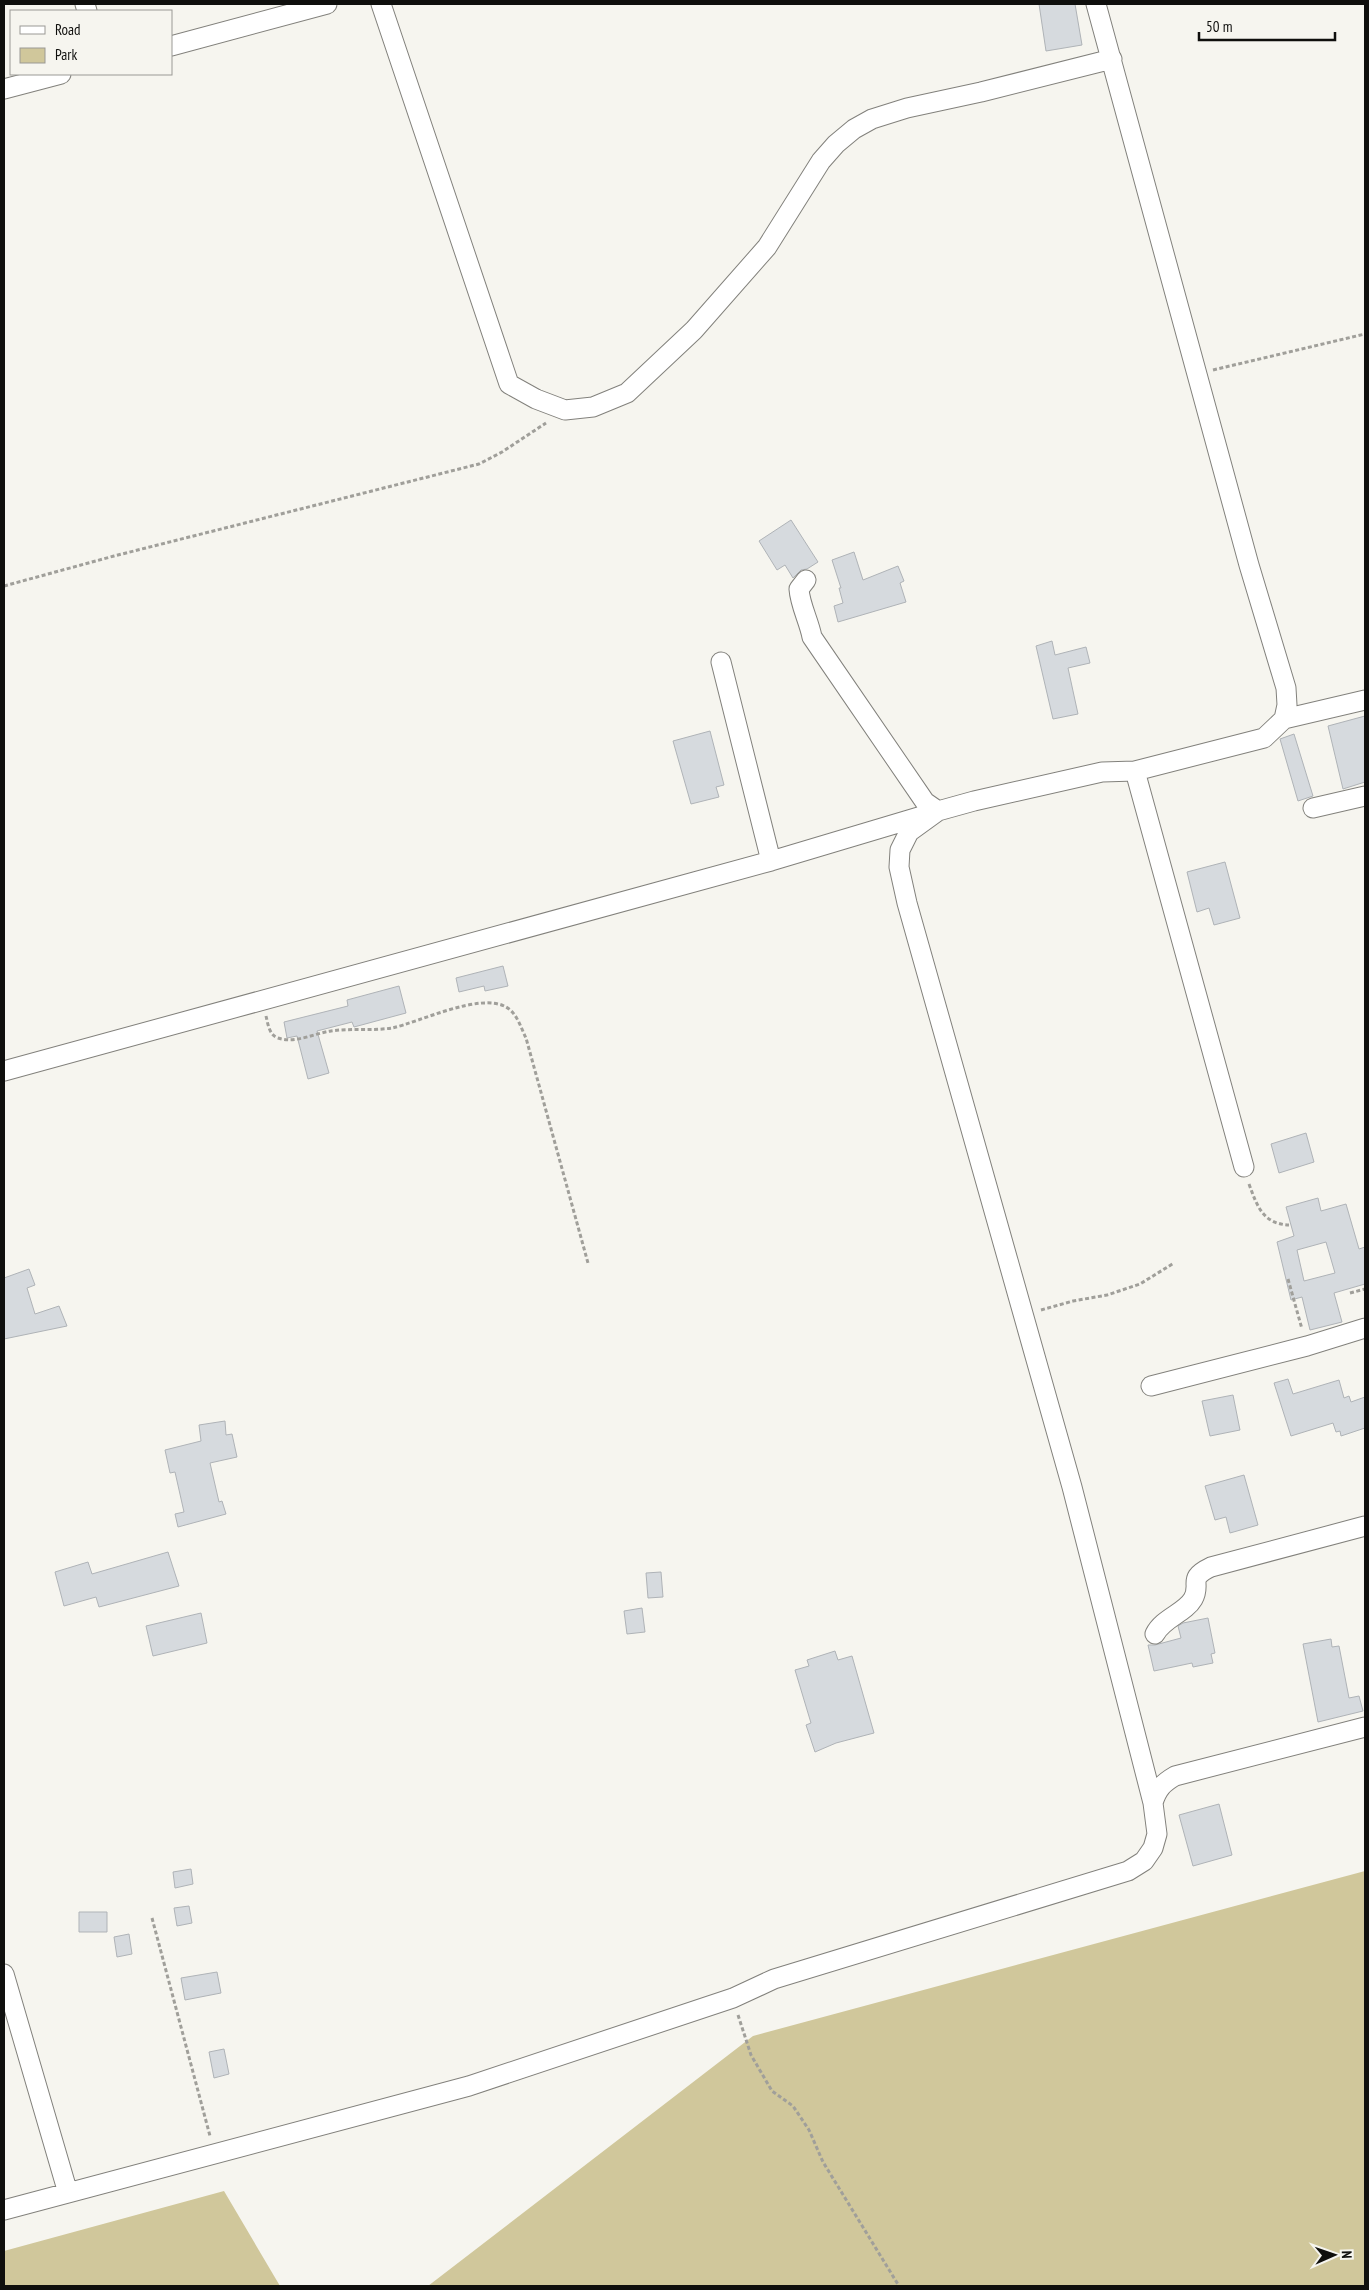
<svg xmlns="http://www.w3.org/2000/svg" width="1369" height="2290" font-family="'PT Sans Narrow',sans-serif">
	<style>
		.green { fill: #d0c79b }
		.building { fill: #d6dade; stroke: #afb3b7; fill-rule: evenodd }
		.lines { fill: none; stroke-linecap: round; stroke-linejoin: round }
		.minor-casing { stroke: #82817c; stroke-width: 21 }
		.path { stroke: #a09f9a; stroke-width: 3; stroke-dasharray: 4 2.5; stroke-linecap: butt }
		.minor { stroke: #fff; stroke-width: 19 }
	</style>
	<rect width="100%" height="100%" fill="#f6f5ef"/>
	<path class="green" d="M1365,1871V2286H428L753,2036Z
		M224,2191L280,2286H4V2251Z"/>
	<path class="building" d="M1039,4H1075L1082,45L1046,51Z
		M791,520L818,562L807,569L801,570L793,578L785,565L777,570L759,541Z
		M854,552L863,580L898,566L904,581L900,583L906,602L838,622L834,606L843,603L839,588H841L832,560Z
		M1052,641L1055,655L1086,647L1090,663L1068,668L1078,714L1053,719L1036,646Z
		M1365,716V782L1343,789L1328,726Z
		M710,731L724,785L716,787L719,797L691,804L673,741Z
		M1294,734L1313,796L1298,801L1280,739Z
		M1225,862L1240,918L1214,925L1209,908L1197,912L1187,872Z
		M503,966L508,986L485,991L484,986L459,992L456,978Z
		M399,986L406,1013L354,1027L352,1022L317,1031L329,1073L308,1079L297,1036L287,1038L284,1022L348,1006L347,1000Z
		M1306,1133L1314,1162L1279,1173L1271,1144Z
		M1318,1198L1321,1211L1346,1204L1359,1249L1365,1247V1284L1334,1293L1342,1322L1310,1330L1302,1297L1291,1300L1277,1242L1294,1236L1286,1207ZM1326,1242L1335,1273L1304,1281L1297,1250Z
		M29,1269L35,1285L27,1288L35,1314L59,1306L67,1326L4,1339V1278Z
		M1288,1379L1293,1394L1339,1380L1344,1398L1349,1396L1351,1402L1365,1397V1428L1341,1436L1340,1431L1336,1432L1333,1423L1291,1436L1274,1383Z
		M1233,1395L1240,1430L1210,1436L1202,1401Z
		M225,1421L226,1435L232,1434L237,1457L210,1463L219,1502L222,1501L226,1514L178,1527L175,1514L184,1512L175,1472L170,1473L165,1450L201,1441L199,1425Z
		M1244,1475L1258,1525L1230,1533L1226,1517L1215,1520L1205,1486Z
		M168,1552L179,1586L99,1607L96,1597L64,1606L55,1572L88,1562L92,1574Z
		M661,1572L663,1597L648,1598L646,1573Z
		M642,1608L645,1632L627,1634L624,1611Z
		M201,1613L207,1643L153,1656L146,1626Z
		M1208,1618L1215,1653L1211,1654L1213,1663L1193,1667L1192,1663L1154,1671L1148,1645H1155L1181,1638L1178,1626L1183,1623Z
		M1331,1639L1332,1647L1339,1646L1349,1698L1359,1696L1363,1711L1318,1722L1303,1644Z
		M835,1651L838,1660L852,1656L874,1733L836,1743L815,1752L806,1725L811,1723L795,1670L809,1666L807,1660Z
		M1219,1804L1232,1855L1193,1866L1179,1815Z
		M191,1869L193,1884L175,1888L173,1872Z
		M189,1906L192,1923L177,1926L174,1908Z
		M79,1912H107V1932H79Z
		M129,1934L132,1954L117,1957L114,1937Z
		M217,1972L221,1993L185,2000L181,1978Z
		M224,2049L229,2074L214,2078L209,2052Z"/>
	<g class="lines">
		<g class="minor-casing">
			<path id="minor" d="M85,4L87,11
				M381,4L509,384L536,399L565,410L593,407L627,393L694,330L767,247L821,161L836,144L854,129L872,119L907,108L981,92L1112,59
				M171,46L327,4
				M4,89L61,74
				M806,580L799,589C800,605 809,621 812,637L925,802L938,811
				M721,662L771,861
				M1284,719L1365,700
				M1135,771L1244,1167
				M1313,808L1365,796
				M4,1071L771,861L925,815
				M1151,1386L1307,1346L1365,1328
				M1155,1634C1163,1618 1185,1613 1193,1599C1202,1583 1186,1579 1211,1567L1365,1526
				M1153,1803C1157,1789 1163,1783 1175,1776L1365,1727
				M4,1974L68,2193
				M4,2210L469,2086L733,1998L774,1979L1128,1871L1144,1861L1153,1848L1157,1834L1153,1803L1072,1487L907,903L899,867L900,850L909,832L938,811L974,801L1102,772L1135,771L1264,738L1284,719L1287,705L1286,688L1249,565L1096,4"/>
		</g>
		<path class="path" d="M1213,370L1365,334
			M4,586L114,556L479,464L502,452L546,423
			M266,1016C268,1024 269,1035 278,1038C295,1044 315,1033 331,1031C351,1028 372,1031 392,1028C420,1022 480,992 506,1007C517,1013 521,1028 526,1038L588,1263
			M1249,1184C1257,1206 1263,1224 1289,1225
			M1288,1279L1302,1329
			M1350,1293L1365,1289
			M1041,1310L1073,1301L1107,1295L1140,1284L1174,1263
			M152,1918L210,2136
			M738,2015L751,2055L772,2091L793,2106L809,2130L823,2162L899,2286"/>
		<use href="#minor" class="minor"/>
	</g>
	<rect width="1369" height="2290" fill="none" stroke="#0f0f0d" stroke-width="10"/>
	<rect x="10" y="10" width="162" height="65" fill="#f6f5ef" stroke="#9a9995"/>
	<rect x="20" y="26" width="25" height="8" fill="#ffffff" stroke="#9a9995"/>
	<text x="55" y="35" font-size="15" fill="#0f0f0d">Road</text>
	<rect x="20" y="48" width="25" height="15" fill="#d0c79b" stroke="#9a9995"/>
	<text x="55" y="60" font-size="15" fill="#0f0f0d">Park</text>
	<g transform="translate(1334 2255) rotate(88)" stroke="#f6f5ef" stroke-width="4" paint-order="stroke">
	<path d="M0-4L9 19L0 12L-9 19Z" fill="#0f0f0d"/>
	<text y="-8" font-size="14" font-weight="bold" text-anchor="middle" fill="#0f0f0d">N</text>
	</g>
	<path d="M1199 32v8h136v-8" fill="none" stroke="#0f0f0d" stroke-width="2.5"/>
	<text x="1206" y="32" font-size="15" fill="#0f0f0d" stroke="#f6f5ef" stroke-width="4" paint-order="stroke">50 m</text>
</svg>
